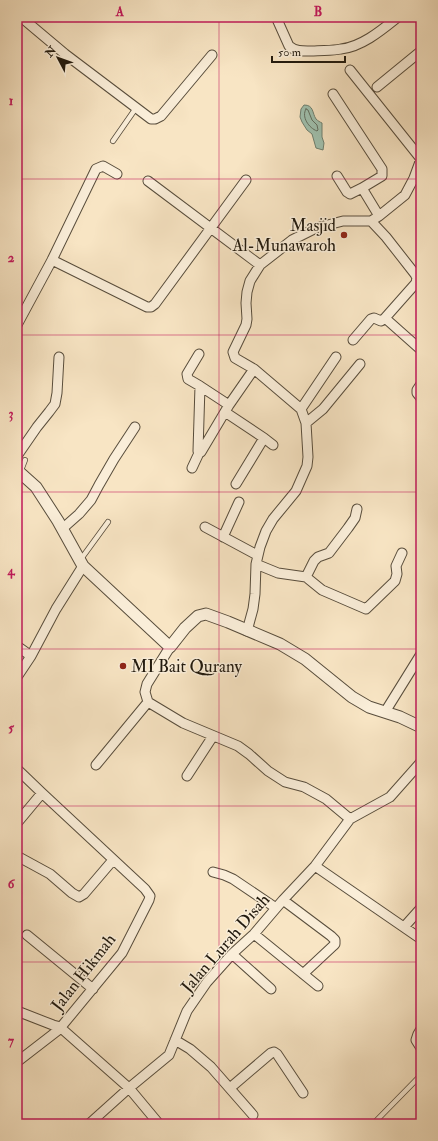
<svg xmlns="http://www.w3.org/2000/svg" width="438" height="1141" font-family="'IM FELL Double Pica',serif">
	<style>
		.water { fill: #9fc0ae; stroke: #6d7e6e }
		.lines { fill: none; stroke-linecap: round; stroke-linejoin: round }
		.shore { stroke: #606d5e; stroke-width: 1 }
		.service-casing { stroke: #584d3c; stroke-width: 6 }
		.minor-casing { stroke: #584d3c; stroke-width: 11 }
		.tertiary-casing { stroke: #584d3c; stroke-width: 13 }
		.service { stroke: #faeed9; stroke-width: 4.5 }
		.minor { stroke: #faeed9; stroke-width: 9 }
		.tertiary { stroke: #faeed9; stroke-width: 11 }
		.grid { fill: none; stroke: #c2185b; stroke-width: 1; stroke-opacity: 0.55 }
		.poi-dot { fill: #8f2418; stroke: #faeed9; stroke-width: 1.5 }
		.labels { text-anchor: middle; stroke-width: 3; stroke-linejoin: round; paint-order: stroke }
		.poi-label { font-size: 17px; fill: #221a0e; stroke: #faeed9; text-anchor: end }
		.street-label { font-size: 17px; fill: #221a0e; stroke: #faeed9 }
		.neatline { fill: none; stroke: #c2185b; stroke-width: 1.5 }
		.grid-label { font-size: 13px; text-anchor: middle; font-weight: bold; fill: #c2185b }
	</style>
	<rect width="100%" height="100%" fill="#f8e5c4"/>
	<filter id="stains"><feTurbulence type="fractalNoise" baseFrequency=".005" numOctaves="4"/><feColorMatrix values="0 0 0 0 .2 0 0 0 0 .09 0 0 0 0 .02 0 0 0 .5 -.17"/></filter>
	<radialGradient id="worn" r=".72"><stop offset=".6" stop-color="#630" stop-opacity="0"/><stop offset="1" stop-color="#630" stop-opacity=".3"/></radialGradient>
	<path class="water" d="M304,105C314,105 312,113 316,119C318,121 320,122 322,123V137L324,143L323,150L316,148L312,134L307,130L302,122L300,117L301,109Z"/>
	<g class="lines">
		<path class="shore" d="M306,109L308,110L312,120L317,125L318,130L317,131C309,128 301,117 306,109Z"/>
		<g class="service-casing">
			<path id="service" d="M113,141L136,108
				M20,473L25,460
				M81,559L108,522
				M375,1122L421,1075"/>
		</g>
		<g class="minor-casing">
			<path id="minor" d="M21,17L65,54L151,119H155L161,116L212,55
				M276,17L289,46C296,52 304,51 313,51C322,50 332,51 341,49C362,47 383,29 398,17
				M419,17L421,21
				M350,70L421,159
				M377,87L421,51
				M333,94L382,169V176L362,188L379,216
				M337,176L347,192L350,194L362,188
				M148,181L260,265
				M371,221L386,237L415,274L417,278L416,283L385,318L421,350
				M52,260L147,307H151L155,304L246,180
				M17,325L52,260L96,169L103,166L117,174
				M353,340L371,319L374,318L381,321L385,318
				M199,354L187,374L188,379L200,386L229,405
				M421,384L417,390V393L421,398
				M301,409L254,369L235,358L233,352L246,325L247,319L246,303L247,292L250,281L260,265L292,240L316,228L343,221H371L379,216L405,195L414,178L421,159
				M225,412L264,438L236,484
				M306,423L323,409L360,364
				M264,438L273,445
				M199,453L198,451L200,386
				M17,456L37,427L49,412L55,404L57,393L59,357
				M192,468L199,453L201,452L229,405L254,369
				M205,527L257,555
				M62,529L79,514L91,500L99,485L114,459L135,427
				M223,537L239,502
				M256,564L278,573L306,577L322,590L366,609L395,581L397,574L396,566L402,553
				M306,577L314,561L318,557L329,553L348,528L355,518L357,509
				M247,631L253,609L255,594L256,564L260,547L266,531L273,519L296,491L307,466L308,457L306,423L301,409L336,357
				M17,646L31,656
				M170,647L147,684L145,692L148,702L183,723L238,746L249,754L268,771L285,782L304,787L326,799L350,819
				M17,677L31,656L56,609L83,566
				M385,712L421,654
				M96,765L148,702
				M17,769L42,793L145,889L150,896L149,900L122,953L61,1027V1028L17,1062
				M187,776L213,736
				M17,823L42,793
				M17,856L50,874L72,893L79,897L84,894L113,860
				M315,866L421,939
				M213,872L224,875L233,879L276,908
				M283,900L331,936L335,940V944L333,946L303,974
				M404,927L421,908
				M254,934L318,986
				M27,935L93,989
				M232,954L271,989
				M17,1011L53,1025L61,1027
				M61,1028L129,1088L159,1124
				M421,1029L418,1034L416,1040L421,1048
				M175,1040L190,1049L211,1067L253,1115
				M230,1088L271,1053L274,1052L277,1054L303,1093
				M89,1124L129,1088L169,1055L187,1011L207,982L232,954L254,934L283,900L315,866L350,819L390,797L421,762"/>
		</g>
		<g class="tertiary-casing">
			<path id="tertiary" d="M17,470L36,487L58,521L83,566L170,647L185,628L198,616L206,614L228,622L280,644L305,659L352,697L369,707L400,717L421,727"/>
		</g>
		<use href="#service" class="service"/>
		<use href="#minor" class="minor"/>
		<use href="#tertiary" class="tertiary"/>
	</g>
	<path class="grid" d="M219,17V1124M17,179H421M17,335H421M17,492H421M17,649H421M17,806H421M17,962H421"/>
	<g class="poi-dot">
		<circle cx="344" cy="235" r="4"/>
		<circle cx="123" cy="666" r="4"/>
	</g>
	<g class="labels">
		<g class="poi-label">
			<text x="336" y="231">Masjid<tspan x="336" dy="20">Al-Munawaroh</tspan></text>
			<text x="131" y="672" text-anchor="start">MI Bait Qurany</text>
		</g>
		<g class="street-label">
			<text transform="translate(225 943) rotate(-49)" y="6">Jalan Lurah Disah</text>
			<text transform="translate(83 972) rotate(-52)" y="6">Jalan Hikmah</text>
		</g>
	</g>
	<rect width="438" height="1141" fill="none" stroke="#f8e5c4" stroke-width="44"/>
	<g transform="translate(58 58) rotate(311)" stroke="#faeed9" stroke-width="3" paint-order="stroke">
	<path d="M0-3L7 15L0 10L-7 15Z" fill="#221a0e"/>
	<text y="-6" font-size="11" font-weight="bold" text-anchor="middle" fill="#221a0e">N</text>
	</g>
	<path d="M272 56v6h73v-6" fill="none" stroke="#221a0e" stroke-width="2"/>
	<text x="278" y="56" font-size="12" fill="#221a0e" stroke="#faeed9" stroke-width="3" paint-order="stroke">50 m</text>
	<rect x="22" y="22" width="394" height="1097" class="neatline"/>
	<g class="grid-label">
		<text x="120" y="16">A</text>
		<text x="318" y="16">B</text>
		<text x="11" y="105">1</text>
		<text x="11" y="262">2</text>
		<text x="11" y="418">3</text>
		<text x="11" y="575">4</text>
		<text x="11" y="732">5</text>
		<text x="11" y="888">6</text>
		<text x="11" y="1045">7</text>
	</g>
	<rect width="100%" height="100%" filter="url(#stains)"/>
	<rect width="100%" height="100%" fill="url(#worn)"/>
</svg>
